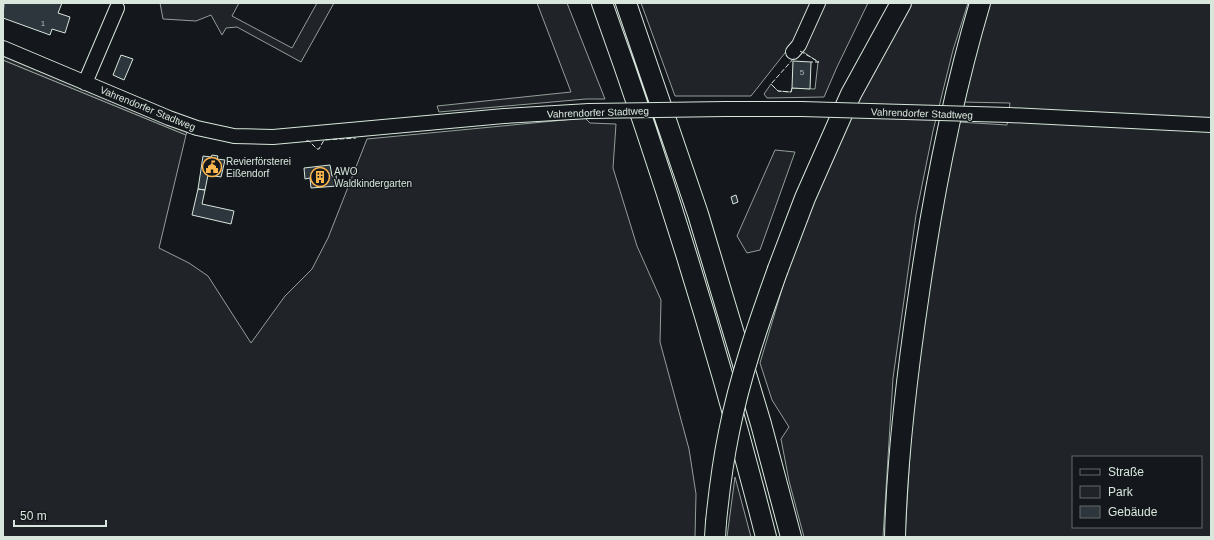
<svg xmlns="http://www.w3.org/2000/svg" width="1214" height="540" font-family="Helvetica,sans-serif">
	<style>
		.green { fill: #202428; stroke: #939e99; fill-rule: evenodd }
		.parking { fill: #24282b; stroke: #939e99 }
		.building { fill: #2c363c; stroke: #d8e6dc }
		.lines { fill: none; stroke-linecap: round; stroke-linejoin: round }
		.minor-casing { stroke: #d8e6dc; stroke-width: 16 }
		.highway-casing { stroke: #d8e6dc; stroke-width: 22 }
		.minor { stroke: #14181c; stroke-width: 14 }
		.highway { stroke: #14181c; stroke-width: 20 }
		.minor-bridge-casing { stroke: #d8e6dc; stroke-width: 16; stroke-linecap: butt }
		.highway-bridge-casing { stroke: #d8e6dc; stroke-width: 22; stroke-linecap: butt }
		.minor-bridge { stroke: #14181c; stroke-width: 14 }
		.highway-bridge { stroke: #14181c; stroke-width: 20 }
		.fence { stroke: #d8e6dc; stroke-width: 1; stroke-dasharray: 5 2; stroke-linecap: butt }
		.labels { text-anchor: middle; stroke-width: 3; stroke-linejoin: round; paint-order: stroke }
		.number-label { font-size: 8px; fill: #adbab4 }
		.street-label { font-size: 10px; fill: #d8e6dc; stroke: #14181c }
		.poi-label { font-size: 10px; fill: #d8e6dc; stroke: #14181c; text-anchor: start }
	</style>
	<rect width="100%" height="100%" fill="#14181c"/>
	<path class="green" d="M160,3H239L232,16L292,48L317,3H334L301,62L237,27L226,28L222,35L211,15L196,21L163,19Z
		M537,3H567L605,99H586L439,112L437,106L571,92Z
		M641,3H868L837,67L824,97L767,98L764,94L771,84L778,91L791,92L792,88L815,89L818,62L792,44L751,96H675Z
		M909,3H968L953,50L933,131L916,215L893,378L883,537H804L789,481L781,439L789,427L772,400L760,363L798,235L861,93Z
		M990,3H1211V537H905L916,353L932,242L959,122L1007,125L1010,103L962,102ZM1073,457H1201V527H1073Z
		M3,60L186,135L159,248L189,263L208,276L251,343L285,296L312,269L328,238L367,139L585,118L590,123L616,124L613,168L637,246L661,300L660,342L689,449L696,494L695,537H3Z
		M775,150L795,152L760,250L747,253L737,236Z
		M735,477L751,537H727Z"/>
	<path class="parking" d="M3,52L188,128L186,135L3,60Z"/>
	<path class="building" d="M4,3H62L58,13L70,17L65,33L52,29L50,35L3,18Z
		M121,55L133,59L124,80L113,75Z
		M793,61L811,62L810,89L792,88Z
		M212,155L218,156L217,159L225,160L221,177L208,175L205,190L198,189L203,156L211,157Z
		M330,165L332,176L336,175L337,186L311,188L310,178L305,179L304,168Z
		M198,189L205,190L202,204L234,211L231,224L192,215Z
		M736,195L738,202L733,204L731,197Z"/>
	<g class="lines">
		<g class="minor-casing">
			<path id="minor" d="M3,48L169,118L197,128L234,136L273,137L504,116L589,111
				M793,52L799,45L818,3
				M85,83L117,8
				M726,109H801
				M1009,115L1211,125"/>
		</g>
		<g class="highway-casing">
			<path id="highway" d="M602,3C665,178 720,356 766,537
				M626,3L698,214L761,424L791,537
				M778,269L805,198L851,94L901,3
				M715,537L716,522
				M895,537C897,455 907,374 919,293C933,195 952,98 980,3"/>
		</g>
		<use href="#minor" class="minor"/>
		<use href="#highway" class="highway"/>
		<g class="minor-bridge-casing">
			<path id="minor-bridge" d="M801,109L1009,115
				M589,111L726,109"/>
		</g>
		<g class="highway-bridge-casing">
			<path id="highway-bridge" d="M716,522C719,492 723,461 729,432C740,376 759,322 778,269"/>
		</g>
		<use href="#minor-bridge" class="minor-bridge"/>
		<use href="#highway-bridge" class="highway-bridge"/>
		<path class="fence" d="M800,51L819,62H811
			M792,88L791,92L778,91L771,84L795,57
			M306,141H309L317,149H319L324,140L356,138"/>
	</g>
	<defs>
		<g id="civic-ring" transform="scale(1)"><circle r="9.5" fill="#14181c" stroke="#ffb74d" stroke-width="1.5"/><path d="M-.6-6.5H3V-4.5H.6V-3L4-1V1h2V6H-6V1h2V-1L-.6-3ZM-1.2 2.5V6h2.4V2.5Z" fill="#ffb74d"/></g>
		<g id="building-ring" transform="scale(1)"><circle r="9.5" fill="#14181c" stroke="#ffb74d" stroke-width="1.5"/><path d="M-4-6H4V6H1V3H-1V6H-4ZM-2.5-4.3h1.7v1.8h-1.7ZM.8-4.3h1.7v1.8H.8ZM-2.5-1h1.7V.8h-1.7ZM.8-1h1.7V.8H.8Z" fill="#ffb74d"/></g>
	</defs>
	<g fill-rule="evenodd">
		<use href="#civic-ring" x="212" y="167"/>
		<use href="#building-ring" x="320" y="177"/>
	</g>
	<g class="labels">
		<g class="number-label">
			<text x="43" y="26">1</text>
			<text x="802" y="75">5</text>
		</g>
		<g class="street-label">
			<text transform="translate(148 108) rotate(22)" y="4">Vahrendorfer Stadtweg</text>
			<text transform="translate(598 112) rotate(-2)" y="4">Vahrendorfer Stadtweg</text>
			<text transform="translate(922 113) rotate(2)" y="4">Vahrendorfer Stadtweg</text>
		</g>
		<g class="poi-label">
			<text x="226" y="165">Revierförsterei<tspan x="226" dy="12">Eißendorf</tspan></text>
			<text x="334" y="175">AWO<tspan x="334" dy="12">Waldkindergarten</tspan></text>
		</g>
	</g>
	<rect width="1214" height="540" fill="none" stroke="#d8e6dc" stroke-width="8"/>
	<rect x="1072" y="456" width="130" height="72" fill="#14181c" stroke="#626a69"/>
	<rect x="1080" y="469" width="20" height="6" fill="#14181c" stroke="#626a69"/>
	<text x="1108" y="476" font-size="12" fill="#d8e6dc">Straße</text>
	<rect x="1080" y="486" width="20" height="12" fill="#202428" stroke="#626a69"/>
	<text x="1108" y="496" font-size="12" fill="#d8e6dc">Park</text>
	<rect x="1080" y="506" width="20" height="12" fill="#2c363c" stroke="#626a69"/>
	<text x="1108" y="516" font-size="12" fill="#d8e6dc">Gebäude</text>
	<path d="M14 520v6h92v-6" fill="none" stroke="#d8e6dc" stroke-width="2"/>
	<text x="20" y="520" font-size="12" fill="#d8e6dc" stroke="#14181c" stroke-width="3" paint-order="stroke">50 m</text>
</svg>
